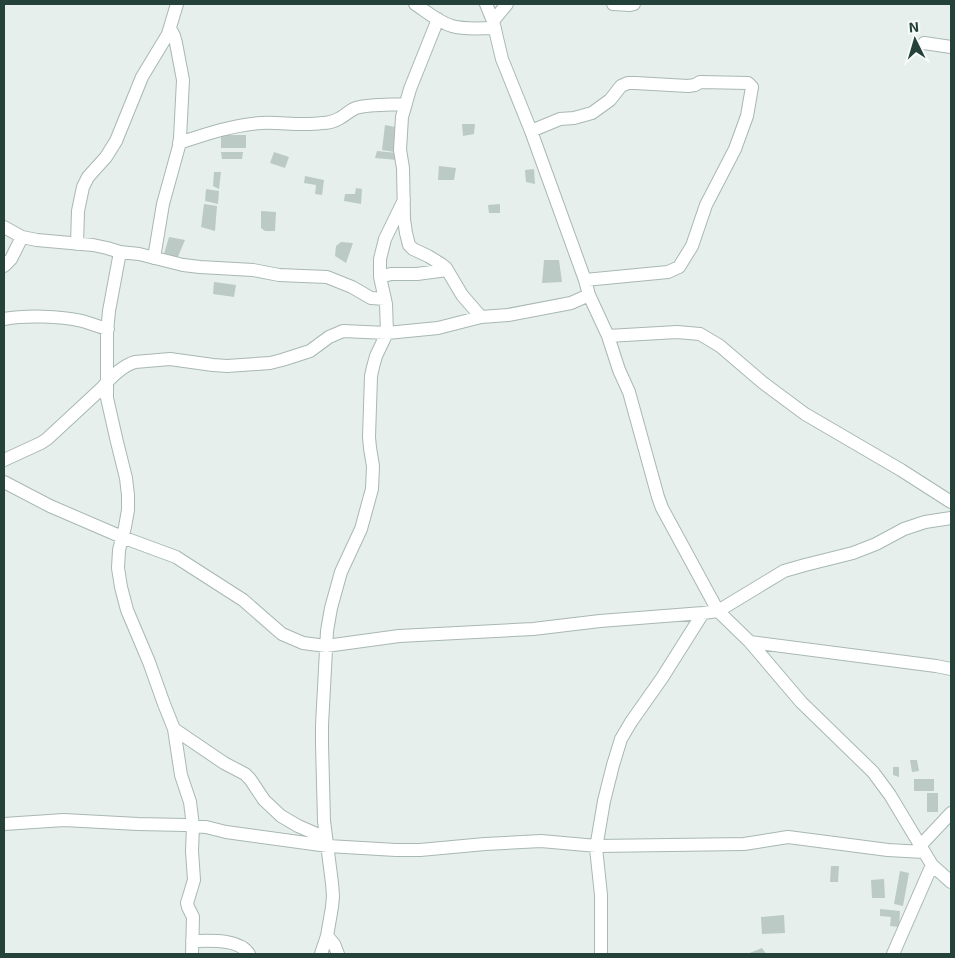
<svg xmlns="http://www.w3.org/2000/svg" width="955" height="958" font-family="'Exo 2',sans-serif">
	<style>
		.building { fill: #bbcac4 }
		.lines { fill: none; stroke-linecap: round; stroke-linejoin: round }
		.minor-casing { stroke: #a8b8b2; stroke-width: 14 }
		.minor { stroke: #fff; stroke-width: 12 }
	</style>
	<rect width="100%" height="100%" fill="#e6efeb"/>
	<path class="building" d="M462,124H475L474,134L463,136Z
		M385,125L395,127L394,152L382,150Z
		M221,135H246V148H221Z
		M377,151L397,153L398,160L375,158Z
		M221,152H243L242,159H222Z
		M274,152L289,157L285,168L270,163Z
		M439,166L456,168L454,180H438Z
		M534,169L535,184L526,182L525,170Z
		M214,172H221L219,189L213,186Z
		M305,176L324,180L322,195L315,194L316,185L304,183Z
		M356,188L362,189L361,204L344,201L345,194H355Z
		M206,189L219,191L218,204L205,201Z
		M204,204L217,206L215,231L201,227Z
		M500,204V213H489L488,205Z
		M261,211L276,212L275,231H265L261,228Z
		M169,237L185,240L177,259L164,254Z
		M341,242L353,243L346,263L335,256L336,246Z
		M544,260H559L562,282L542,283Z
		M214,282L236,285L234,297L213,294Z
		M910,760H917L919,771L912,772Z
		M893,767H899V777L893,775Z
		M914,779H934V791H914Z
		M927,793H938V812H927Z
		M831,866H839L838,882H830Z
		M900,871L909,873L903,906L894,904Z
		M884,879L885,898H872L871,880Z
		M880,909L900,911L899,927L890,926L891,917L880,916Z
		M784,915L785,933L762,934L761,917Z
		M762,948L766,954H747Z"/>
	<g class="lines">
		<g class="minor-casing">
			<path id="minor" d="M415,4C426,11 438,22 452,26C466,30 480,28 495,28
				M486,4L493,21L502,59L531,131L585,280L589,295L608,336L619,370L629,392L658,497L662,508L718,611L750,642L801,702L873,772L890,795L932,865L951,882
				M613,4L630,5L634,4
				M438,19L410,89L402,117L400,150L403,168L404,219L406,233L409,245L413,249L428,256L441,264L446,268L462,295L481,317
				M493,21L507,4
				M924,43L951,47
				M531,131L560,119L574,118L592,113L610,100L621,86L628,83H635L688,86L695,85L700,82L748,83L752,87L747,116L735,149L706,205L692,246L679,267L668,272L585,280
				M179,143C206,134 232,125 261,123C281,122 301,126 322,123C328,123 335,121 340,118C346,115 350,110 356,108C370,104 391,105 406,104
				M4,227L22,237L37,240L93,245L107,248L120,252L139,254L183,265L200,267L253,270L279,275L327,277L352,287L371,298L385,299
				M77,244L78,211L83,187L88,177L106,157L116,141L142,77L168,34L177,4
				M120,252L109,311L107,332V398L117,442L126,478L128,495V510L125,527L119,550L118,568L121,587L127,610L149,662L164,704L174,729L181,775L190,802L193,826L192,851L194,880L187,903L188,907L193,917L192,954
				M154,258L163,204L179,146L180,138L183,80L176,43L174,36L170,28
				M4,266L11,259L22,237
				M380,277L391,274H417L447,270
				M4,319C26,315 60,316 82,321C90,323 99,327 108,329
				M608,336L677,332L700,334L720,346L762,382L805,414L901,470L951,502
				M4,460L41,443L47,439L102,388C111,377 122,366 135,362L170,359L213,365L227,366L270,363L282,360L310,351L329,337L343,331L387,333L438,328L481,317L508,315L571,303L589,295
				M4,482L50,506L122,537L176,557L243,600L282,634L303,643L326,646L399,636L533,629L600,621L703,613L718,611L784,571L805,565L853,553L876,544L904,529L925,522L951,518
				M750,642L936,666L951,669
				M174,729L224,763L245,774L250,779L264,800L281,816L298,826L326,838
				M4,824L64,820L138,824L185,825L206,827L226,832L328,846L396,850H420L485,844L541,841L597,846L744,844L788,837L888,850L924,852
				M920,846L951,813
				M327,936L334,944L338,954
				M192,941C209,941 239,938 249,954
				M321,954L327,936L332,907L333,896L332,883L324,821L322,744V725L327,631L331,608L341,572L361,529L372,489L373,466L370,448L369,437L371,376L373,367L376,356L387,333L386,304L380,277V259L385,239L404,200
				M601,954V895L596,848L604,801L613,765L621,739L631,722L662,678L703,613
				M893,954L932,865"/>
		</g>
		<use href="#minor" class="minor"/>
	</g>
	<rect width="955" height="958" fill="none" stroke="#24423a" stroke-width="10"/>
	<g transform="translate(915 40) rotate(355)" stroke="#f7fbf9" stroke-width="4" paint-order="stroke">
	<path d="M0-4L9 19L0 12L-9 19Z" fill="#24423a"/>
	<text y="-8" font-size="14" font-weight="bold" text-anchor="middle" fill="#24423a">N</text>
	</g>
</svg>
